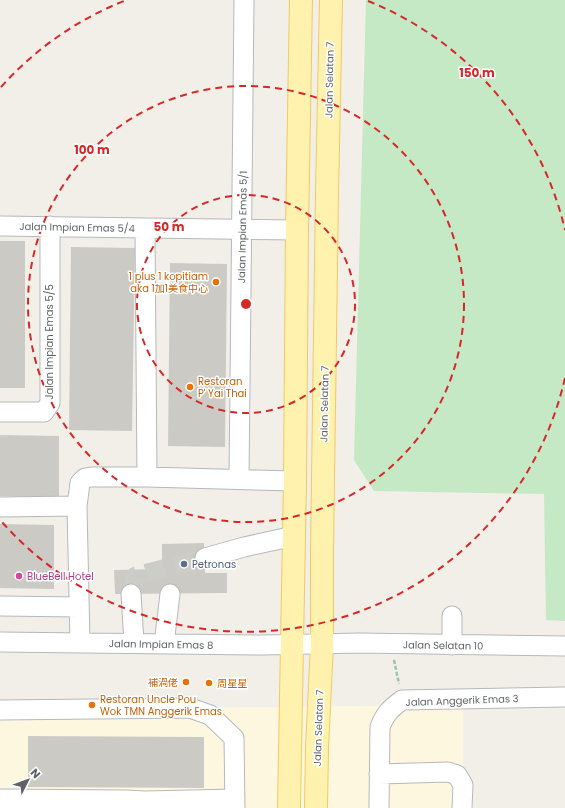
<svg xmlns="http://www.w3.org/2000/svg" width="565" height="808" font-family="Poppins,'Noto Sans SC',sans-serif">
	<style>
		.commercial { fill: #fef7e0 }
		.green { fill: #c5e8c5 }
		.building { fill: #cccac5 }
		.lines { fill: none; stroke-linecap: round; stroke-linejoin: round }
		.minor-tunnel { stroke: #ccccc8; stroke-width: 19; stroke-dasharray: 19 10; stroke-linecap: butt }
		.minor-casing { stroke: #b5b8bc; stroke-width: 21 }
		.major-casing { stroke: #f2c960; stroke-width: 24 }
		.path { stroke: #9cc7a9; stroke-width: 2.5; stroke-dasharray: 4 2; stroke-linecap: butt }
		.minor { stroke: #fff; stroke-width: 19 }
		.major { stroke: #fff2af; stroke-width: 22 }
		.ring { fill: none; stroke: #d62828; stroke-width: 2; stroke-dasharray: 7 5 }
		.food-dot { fill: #e8710a; stroke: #fff; stroke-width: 1.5 }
		.service-dot { fill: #5c6f8a; stroke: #fff; stroke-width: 1.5 }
		.hotel-dot { fill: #d1479c; stroke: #fff; stroke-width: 1.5 }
		.labels { text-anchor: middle; stroke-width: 3; stroke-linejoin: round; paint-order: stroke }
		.street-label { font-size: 10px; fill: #5f6368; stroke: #fff }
		.food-label { font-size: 10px; fill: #c56008; stroke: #fff; text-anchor: start }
		.service-label { font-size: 10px; fill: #4e5e75; stroke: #fff; text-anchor: start }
		.hotel-label { font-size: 10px; fill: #b23c85; stroke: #fff; text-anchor: start }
		.centre { fill: #d62828; stroke: #fff; stroke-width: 2 }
		.ring-label { font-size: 12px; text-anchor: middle; font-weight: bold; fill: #d62828; stroke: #fff; stroke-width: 3; stroke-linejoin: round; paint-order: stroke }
	</style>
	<rect width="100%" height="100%" fill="#f1efe8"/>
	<path class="commercial" d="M463,705V808H0V710Z"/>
	<path class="green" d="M366,0H565V621L546,620L544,494L374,491L354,460Z"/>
	<path class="building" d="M0,241H25V388H0Z
		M71,247L135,248L132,431L69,430Z
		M170,263L227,264L225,447L168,446Z
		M0,435L59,436V497L0,496Z
		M0,524L54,525V589L0,588Z
		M204,543L205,573H227V593L115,594L114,570L162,569V544Z
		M28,736L204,737V788L28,787Z"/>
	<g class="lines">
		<path class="minor-tunnel" d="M131,594L136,576L205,558"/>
		<g class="minor-casing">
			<path id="minor" d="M0,226L297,230
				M145,228L147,477
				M0,412H44L50,403V226
				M239,479L244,0
				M0,507L77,506
				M205,558L244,547L294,536
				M131,594L134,643
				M0,606L79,607
				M0,642L263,645L360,643L565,646
				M80,643L77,506L80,483L85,478L91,477H147L295,481
				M164,644L170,594
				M452,645V616
				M0,710L190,708L210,715L234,738L235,808
				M379,774L448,772L457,775L463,785L462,808
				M0,799L126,800L145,801V808
				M145,801L235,799
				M379,808L380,727C385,714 390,709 402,700L565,697"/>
		</g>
		<g class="major-casing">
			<path id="major" d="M289,808L295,481L297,230L301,0
				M316,808L317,748L322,644V552L327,193L331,0"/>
		</g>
		<path class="path" d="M394,660L399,684"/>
		<use href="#minor" class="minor"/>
		<use href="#major" class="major"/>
	</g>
	<g class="ring">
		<circle cx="246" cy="304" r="109"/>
		<circle cx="246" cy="304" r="218"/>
		<path d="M565 378A327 327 0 0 1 1 521M1 87A327 327 0 0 1 124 1M368 1A327 327 0 0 1 565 230"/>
	</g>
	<g class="food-dot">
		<circle cx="216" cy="282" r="4"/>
		<circle cx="190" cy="387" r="4"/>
		<circle cx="186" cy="682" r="4"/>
		<circle cx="209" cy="683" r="4"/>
		<circle cx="92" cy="705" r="4"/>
	</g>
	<circle class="service-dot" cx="184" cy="564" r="4"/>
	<circle class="hotel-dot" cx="19" cy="576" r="4"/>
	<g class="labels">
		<g class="street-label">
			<text transform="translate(329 80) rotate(-89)" y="4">Jalan Selatan 7</text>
			<text transform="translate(77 227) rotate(1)" y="4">Jalan Impian Emas 5/4</text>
			<text transform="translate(242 227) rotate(-89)" y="4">Jalan Impian Emas 5/1</text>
			<text transform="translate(49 342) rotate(-90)" y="4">Jalan Impian Emas 5/5</text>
			<text transform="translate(324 404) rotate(-89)" y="4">Jalan Selatan 7</text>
			<text transform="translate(161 644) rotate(1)" y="4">Jalan Impian Emas 8</text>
			<text transform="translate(443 645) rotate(1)" y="4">Jalan Selatan 10</text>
			<text transform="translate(462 700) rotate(-2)" y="4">Jalan Anggerik Emas 3</text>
			<text transform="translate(318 728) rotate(-88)" y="4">Jalan Selatan 7</text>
		</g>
		<g class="food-label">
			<text x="208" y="280" text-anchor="end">1 plus 1 kopitiam<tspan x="208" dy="12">aka 1加1美食中心</tspan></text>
			<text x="198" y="385">Restoran<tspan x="198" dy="12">P' Yai Thai</tspan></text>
			<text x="178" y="686" text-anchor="end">補渦佬</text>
			<text x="217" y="687">周星星</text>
			<text x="100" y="703">Restoran Uncle Pou<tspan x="100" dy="12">Wok TMN Anggerik Emas</tspan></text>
		</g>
		<g class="service-label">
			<text x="192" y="568">Petronas</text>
		</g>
		<g class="hotel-label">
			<text x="27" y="580">BlueBell Hotel</text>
		</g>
	</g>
	<circle cx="246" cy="304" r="6" class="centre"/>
	<g class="ring-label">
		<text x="477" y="77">150 m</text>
		<text x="92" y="154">100 m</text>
		<text x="169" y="231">50 m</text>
	</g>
	<g transform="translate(28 780) rotate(48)" stroke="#ffffff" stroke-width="3" paint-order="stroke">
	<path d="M0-3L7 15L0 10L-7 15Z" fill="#5f6368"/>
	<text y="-6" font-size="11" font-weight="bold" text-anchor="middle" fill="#5f6368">N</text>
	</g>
</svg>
